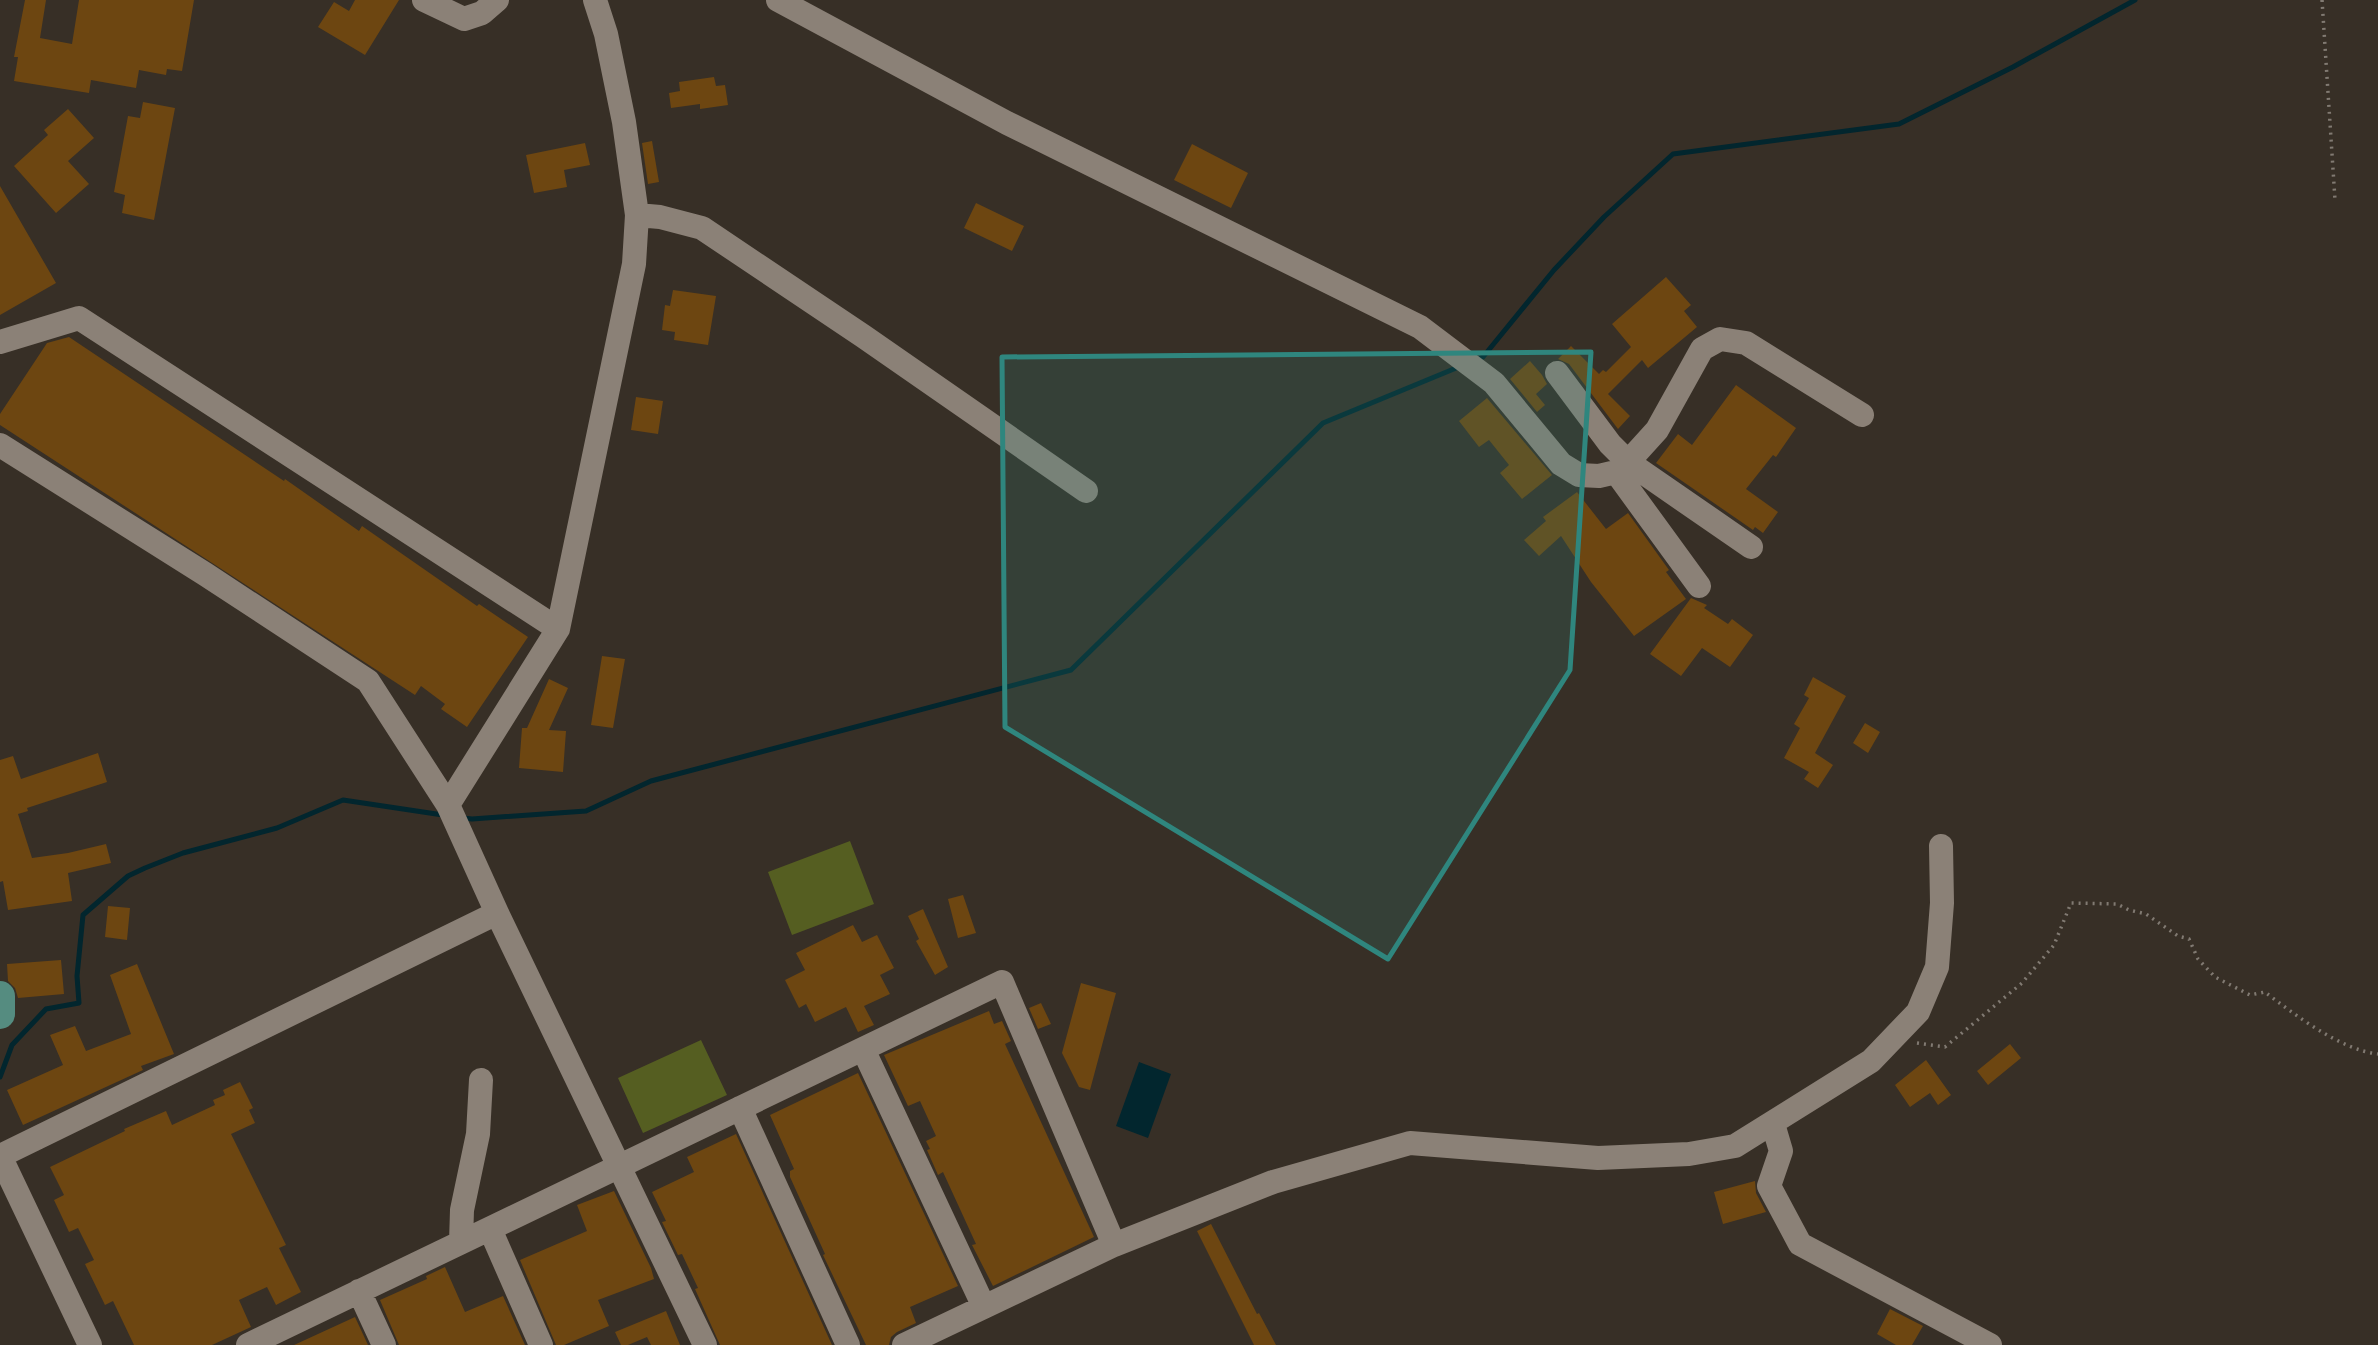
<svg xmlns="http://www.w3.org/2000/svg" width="2378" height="1345" font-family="'Fira Sans Condensed',sans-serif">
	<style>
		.green { fill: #555e21 }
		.water { fill: #02262e }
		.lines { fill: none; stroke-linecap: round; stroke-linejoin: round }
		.stream { stroke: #02262e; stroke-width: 5 }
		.building { fill: #6d4611 }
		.path { stroke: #817a72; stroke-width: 3.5; stroke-dasharray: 2 5; stroke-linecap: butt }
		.minor { stroke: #8b8177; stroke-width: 24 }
		.major { stroke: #558c80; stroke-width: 30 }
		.marked { fill: #2f867e; fill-opacity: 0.2; stroke: #2f867e; stroke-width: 5; stroke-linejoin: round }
	</style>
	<rect width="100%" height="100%" fill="#372f26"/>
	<path class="green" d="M850,841L874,904L792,935L768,872Z
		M701,1040L727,1095L643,1133L618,1078Z"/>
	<path class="water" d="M1139,1062L1171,1074L1148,1138L1116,1126Z"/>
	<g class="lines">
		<path class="stream" d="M1476,360L1483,357L1554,270L1604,217L1673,154L1899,124L2013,67L2135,0
			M463,818L472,819L586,811L651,781L1071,670L1323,423L1461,366
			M0,1077L12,1045L46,1009L79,1003L77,976L83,915L128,876L145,868L183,853L277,828L343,800L443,815"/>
	</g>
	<path class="building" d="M25,0H46L40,38L72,44L79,0H194L182,71L167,69L166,75L139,70L136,88L91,80L89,93L14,81L18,57H14Z
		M355,0H399L365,55L318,27L334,2L349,11Z
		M714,77L716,86L725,85L728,105L700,109V104L671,108L669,93L680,91L679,82Z
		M143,102L175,108L154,220L122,213L125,195L114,192L128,116L140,118Z
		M68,109L94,138L68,161L89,184L56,213L14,166L48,135L44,130Z
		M652,141L659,182L648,184L642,143Z
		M585,143L590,165L564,170L567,187L534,193L526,155Z
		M1192,144L1248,173L1231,208L1174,180Z
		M0,186L56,283L0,315Z
		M976,203L1024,226L1012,251L964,228Z
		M1666,277L1691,305L1684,311L1697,327L1648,368L1642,360L1608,394L1630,416L1618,429L1569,364L1558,359L1571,346L1599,374L1603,370L1606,372L1631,347L1612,324Z
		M673,290L716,296L708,345L674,340L675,332L662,330L665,305L670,306Z
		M69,337L260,465L284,481L285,479L359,531L362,526L477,606L479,604L528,637L467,727L441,709L445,704L421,686L415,695L0,425V414L47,343Z
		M1530,361L1542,375L1547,384L1536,394L1545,405L1537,412L1510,379Z
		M1736,385L1796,428L1776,457L1773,455L1746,489L1778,512L1763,533L1755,527L1753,530L1656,463L1678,434L1692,445Z
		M636,397L663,401L658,434L631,430Z
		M1487,398L1552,475L1522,499L1500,473L1509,465L1489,440L1479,447L1459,421Z
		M1577,492L1606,529L1628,513L1669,570L1666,572L1686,599L1634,636L1591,582L1561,536L1539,556L1524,540L1546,521L1543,517Z
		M1691,598L1707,605L1704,608L1728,624L1732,619L1753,635L1730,667L1702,648L1681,676L1650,654Z
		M602,656L625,659L613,728L591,725Z
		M1813,677L1846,696L1815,753L1833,765L1818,788L1804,779L1809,772L1784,758L1800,728L1794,724L1809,698L1804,695Z
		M549,679L568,688L549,730L566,731L563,772L519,768L522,728H527Z
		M1865,723L1880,732L1868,753L1853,743Z
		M98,753L107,782L27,808L28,811L18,814L32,858L68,853L106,844L111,863L68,873L72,901L8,910L3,881L0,882V760L13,756L21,779Z
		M963,895L976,933L958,938L948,899Z
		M108,906L130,908L127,940L105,937Z
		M923,909L948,967L935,975L916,941L919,939L908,916Z
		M853,925L862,942L877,935L894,968L880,975L890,994L864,1006L874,1025L858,1032L846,1007L815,1022L806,1004L799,1008L785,980L805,970L796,953Z
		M61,960L64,994L18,998L15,988L8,981L7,964Z
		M137,964L174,1054L141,1066L143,1070L23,1125L7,1090L63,1065L50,1035L75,1026L86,1051L131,1034L110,975Z
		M1081,983L1116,993L1090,1090L1079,1087L1062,1053Z
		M1041,1003L1051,1024L1038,1029L1029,1008Z
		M989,1011L994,1024L1002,1021L1011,1041L1005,1044L1094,1237L993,1286L972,1245L976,1244L943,1172L938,1175L927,1150L930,1149L926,1141L936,1136L920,1101L908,1106L884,1055Z
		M2010,1044L2021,1058L1988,1085L1977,1071Z
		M1926,1060L1951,1095L1938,1105L1930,1093L1910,1107L1895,1085Z
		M858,1073L958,1286L910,1307L916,1323L897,1332L891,1337L889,1345H866L823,1255L825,1254L790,1177V1171L794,1169L770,1115Z
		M240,1082L253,1108L249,1110L255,1123L231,1134L286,1245L279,1248L301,1292L276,1305L267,1287L239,1300L251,1327L212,1345H134L113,1301L105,1305L85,1264L94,1260L78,1228L69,1232L54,1200L64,1195L50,1167L125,1131L124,1129L166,1111L172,1125L215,1105L213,1100L225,1095L223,1090Z
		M736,1134L832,1345H720L695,1289L698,1288L682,1254L678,1255L662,1222L666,1221L652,1192L694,1172L687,1157Z
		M1755,1181L1756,1193L1766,1212L1723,1224L1714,1192Z
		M614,1191L651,1268L654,1279L598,1300L609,1326L564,1345H556L520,1260L587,1231L577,1205Z
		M1211,1224L1257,1314L1259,1313L1276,1345H1254L1197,1231Z
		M445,1267L465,1312L503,1296L525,1345H399L380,1300L427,1279L426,1276Z
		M1890,1309L1923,1326L1912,1345H1896L1877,1334Z
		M666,1311L680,1345H651L647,1337L628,1345H621L615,1332Z
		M355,1317L368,1345H294Z"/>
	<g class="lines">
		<path class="path" d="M2322,0L2335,200
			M1917,1043L1945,1047L2022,983L2054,945L2071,903L2117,904L2129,910L2146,914L2178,936L2189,939L2198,959L2215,977L2250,995L2265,992C2295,1015 2341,1050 2378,1054"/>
		<path class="minor" d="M424,0L464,19L482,13L497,0
			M778,0L1007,123L1420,327L1494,383L1561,464L1579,475L1599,476L1616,472L1628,462L1657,430L1702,349L1720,339L1746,343L1862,415
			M637,215L660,217L702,228L863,336L1086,491
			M0,342L79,318L558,629
			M1557,373L1610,444L1628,462L1751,547
			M0,445L205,574L368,681L448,805L497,913L705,1345
			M1616,472L1699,586
			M448,805L558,629L634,264L637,215L624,122L606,34L595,0
			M863,1049L984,1307
			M740,1108L848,1345
			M1773,1124L1781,1151L1769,1186L1800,1244L1990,1345
			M0,1156L497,913
			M0,1156L90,1345
			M490,1229L541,1345
			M461,1242L462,1210L478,1134L481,1080
			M359,1291L384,1345
			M248,1345L1002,982L1114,1245
			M904,1345L1114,1245L1273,1182L1410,1143L1598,1158L1689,1154L1735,1146L1871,1061L1918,1012L1937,967L1942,903L1941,846"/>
		<path class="major" d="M0,996V1014"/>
	</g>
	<path class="marked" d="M1591,352L1570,670L1388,959L1005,727L1002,357Z"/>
</svg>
